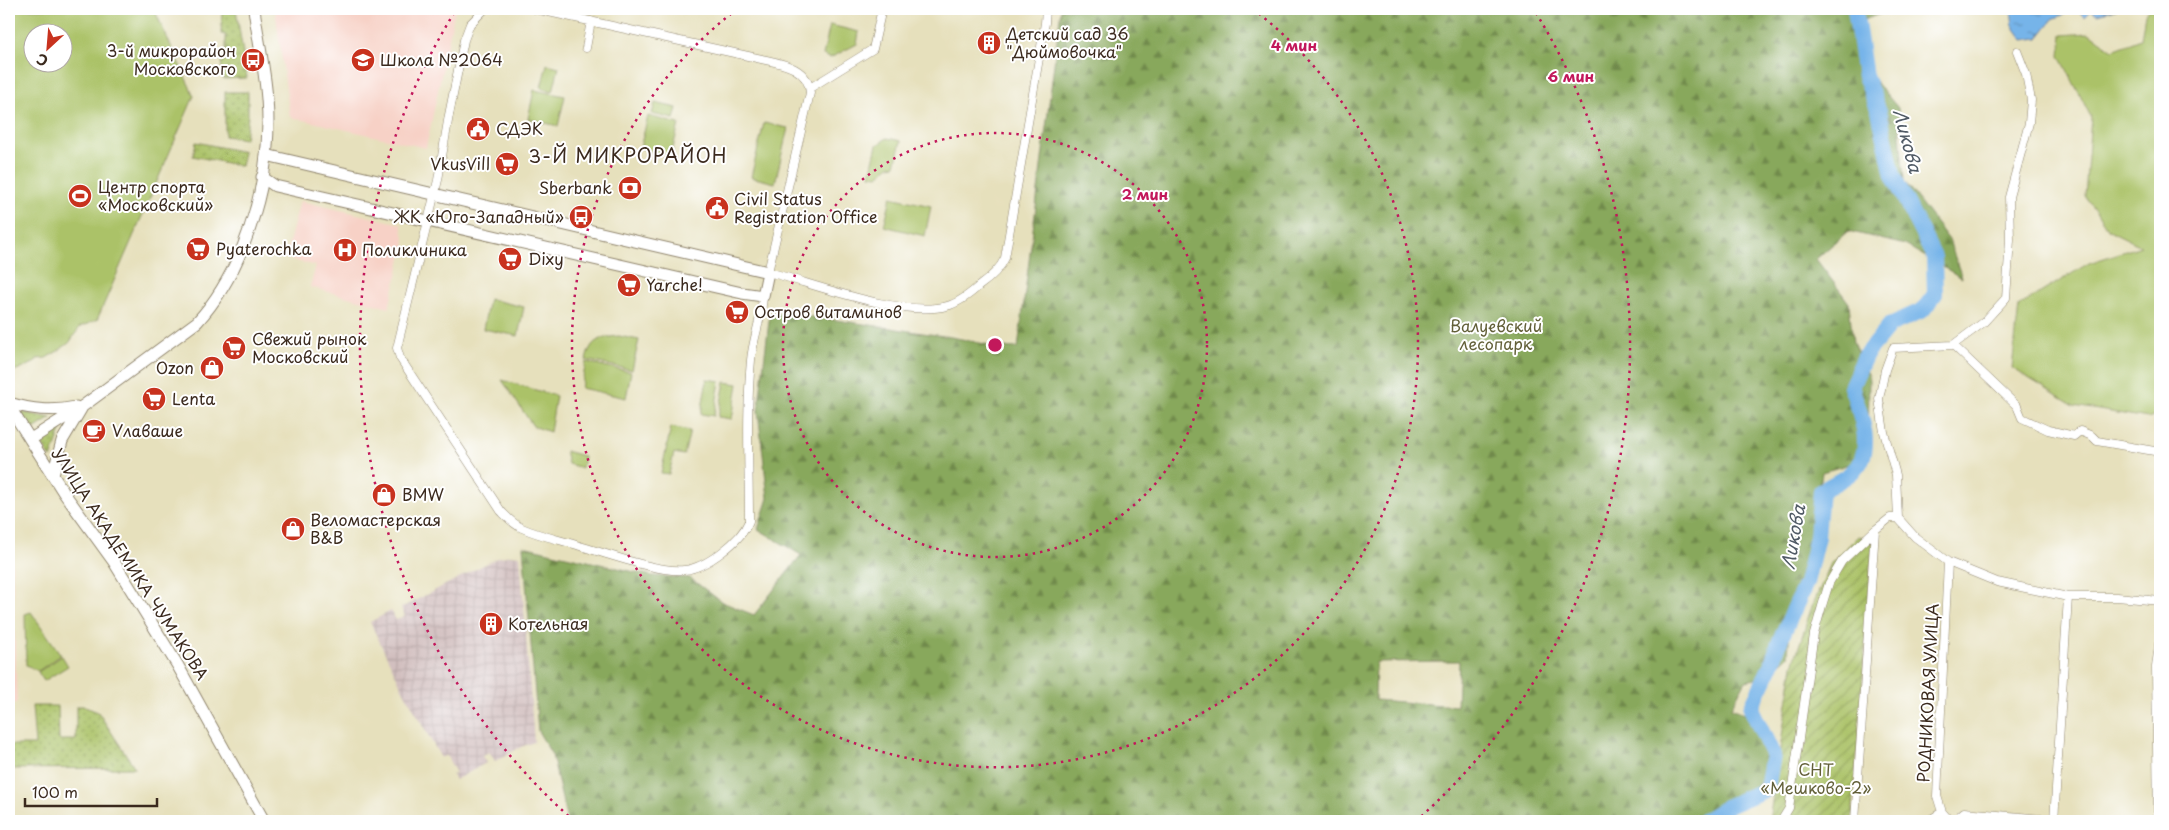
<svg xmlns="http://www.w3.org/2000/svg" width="2169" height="830" font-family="'Playpen Sans',sans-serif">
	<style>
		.built { fill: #f7d1c6 }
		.industrial { fill: url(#industrial-grid) }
		.grass { fill: url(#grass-dots); stroke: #737642 }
		.forest { fill: url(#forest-firs); stroke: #62693d; fill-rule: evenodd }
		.park { fill: #abc267; stroke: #737642; fill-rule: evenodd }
		.garden { fill: url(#garden-furrows); stroke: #737642 }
		.water { fill: url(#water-ripples); stroke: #586f84 }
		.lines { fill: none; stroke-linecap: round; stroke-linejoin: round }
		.river { stroke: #76b4e9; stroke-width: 16 }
		.street-casing { stroke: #90856d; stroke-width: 9 }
		.secondary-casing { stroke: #90856d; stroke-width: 13 }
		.street { stroke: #fff; stroke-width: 8 }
		.secondary { stroke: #fff; stroke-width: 11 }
		.ring { fill: none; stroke: #c2185b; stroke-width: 2.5; stroke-dasharray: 2.5 5 }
		.labels { text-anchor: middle; stroke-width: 4; stroke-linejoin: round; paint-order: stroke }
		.poi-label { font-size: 16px; fill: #3b2a1e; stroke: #fff; text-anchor: start }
		.park-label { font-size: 16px; fill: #625f38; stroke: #fff }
		.street-label { font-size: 16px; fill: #3b2a1e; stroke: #fff }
		.water-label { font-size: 18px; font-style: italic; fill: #505a65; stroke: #fff }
		.quarter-label { font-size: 19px; letter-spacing: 1px; fill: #3b2a1e; stroke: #fff }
		.centre { fill: #c2185b; stroke: #fff; stroke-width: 2.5 }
		.ring-label { font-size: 15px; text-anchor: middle; font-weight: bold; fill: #c2185b; stroke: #fff; stroke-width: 4; stroke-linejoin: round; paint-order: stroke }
	</style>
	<defs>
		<pattern id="industrial-grid" width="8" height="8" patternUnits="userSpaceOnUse" patternTransform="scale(1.25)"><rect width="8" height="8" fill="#d2bfbf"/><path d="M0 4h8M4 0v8" fill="none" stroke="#b5a4a4"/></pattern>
		<pattern id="grass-dots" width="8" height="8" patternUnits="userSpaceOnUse" patternTransform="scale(1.25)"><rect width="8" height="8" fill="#abc267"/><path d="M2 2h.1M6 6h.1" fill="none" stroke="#8c9e54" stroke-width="1.8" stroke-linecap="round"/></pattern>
		<pattern id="forest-firs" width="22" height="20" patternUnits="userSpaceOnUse" patternTransform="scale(1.25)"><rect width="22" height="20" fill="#88a85c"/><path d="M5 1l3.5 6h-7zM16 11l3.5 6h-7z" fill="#70894b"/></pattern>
		<pattern id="garden-furrows" width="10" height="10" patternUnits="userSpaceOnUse" patternTransform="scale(1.25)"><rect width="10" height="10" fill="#abc267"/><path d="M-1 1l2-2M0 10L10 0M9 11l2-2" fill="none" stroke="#8c9e54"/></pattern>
		<pattern id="water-ripples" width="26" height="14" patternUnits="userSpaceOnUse" patternTransform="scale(1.25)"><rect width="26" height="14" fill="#76b4e9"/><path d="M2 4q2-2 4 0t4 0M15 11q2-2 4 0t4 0" fill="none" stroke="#6293bc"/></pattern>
	</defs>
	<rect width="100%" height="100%" fill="#fff"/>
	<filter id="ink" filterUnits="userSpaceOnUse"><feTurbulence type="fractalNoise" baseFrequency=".02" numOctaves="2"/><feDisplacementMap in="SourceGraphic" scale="10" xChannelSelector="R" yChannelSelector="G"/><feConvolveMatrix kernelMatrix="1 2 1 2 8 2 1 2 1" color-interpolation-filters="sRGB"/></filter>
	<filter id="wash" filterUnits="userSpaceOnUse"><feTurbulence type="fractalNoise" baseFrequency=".0096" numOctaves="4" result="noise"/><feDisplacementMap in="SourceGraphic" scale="20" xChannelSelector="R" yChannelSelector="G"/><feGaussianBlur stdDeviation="1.12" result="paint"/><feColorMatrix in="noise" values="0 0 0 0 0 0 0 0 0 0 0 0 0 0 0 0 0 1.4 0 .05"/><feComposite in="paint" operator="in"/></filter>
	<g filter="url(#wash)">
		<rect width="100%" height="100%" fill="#e6e0bc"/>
		<path class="built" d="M275,9H455L426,148L290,117Z
			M300,201L401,224L405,242L389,308L310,287L316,266L285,258Z
			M9,481L17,702L9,706Z"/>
		<path class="industrial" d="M510,555L520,556L534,742L521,747L495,761L489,752L482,756L486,763L455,780L452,775L456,773L446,755L441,758L402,688L370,622L391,611L396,620L405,616L401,608L497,558Z"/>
		<path class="grass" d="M222,9H236L247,78L223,79L221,61L226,60V35L221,34Z
			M225,92H248V116L245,139L225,136Z
			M196,142L244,152L241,166L193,156Z
			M20,412L51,418L32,430Z
			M62,428L51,458L41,443Z
			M32,706H58L59,740H76V706H83L98,712L135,768L9,769V745H35Z"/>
		<path class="forest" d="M1061,9H1895L1854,23L1861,64L1898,108L1904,181L1949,240L1962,278L1905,245L1848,231L1816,259L1849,303L1853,343L1869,376L1868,459L1822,472L1811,555L1791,612L1788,656L1764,677L1746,681L1731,708L1761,719L1777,760L1748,796L1719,821H567L552,755L538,731L523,546L652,576L690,578L722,602L754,615L801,555L758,529L768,498L758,411L770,313C830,317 891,329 951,337C974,341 995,348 1018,348ZM1459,661L1457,706L1375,700L1376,662Z"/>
		<path class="park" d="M9,9H154L194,96L97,320L80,327L69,343L58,351L46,358L37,359L34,363L9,373ZM32,32H62V62H32Z
			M2149,9H2160V413L2148,418L2074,406L2012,368L2019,306L2089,263L2141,246L2109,230L2085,196L2091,117L2060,56L2062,35L2089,33L2113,50L2141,39L2145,14Z
			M830,25L859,32L857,44L830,58L823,55Z
			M547,64L559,67L553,91L541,88Z
			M534,90L565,96L558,126L528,119Z
			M655,103L677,108L674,119L652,114Z
			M648,116L679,124L671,156L640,148Z
			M764,123L788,128L775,183L751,177Z
			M887,138L901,141L895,165L889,166L878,176L870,175L877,145Z
			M891,197L931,206L925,236L884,226Z
			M489,299L524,307L518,336L483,329Z
			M619,336L639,340L632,370L586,360C591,339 599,338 619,336Z
			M586,362L631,372L626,398L581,388Z
			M707,379L720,381L714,416L701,414Z
			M502,380L556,396L550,432L533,426Z
			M725,382L738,384L732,419L718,417Z
			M671,427L690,431L684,455L674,453L669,474L661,473Z
			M565,451L584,456L582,468L568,464Z
			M31,612L61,655L38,671L26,665L25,614Z
			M62,656L68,666L44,681L38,672Z"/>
		<path class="garden" d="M1858,536L1873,541L1852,821H1769L1793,665L1811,609L1831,563Z"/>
		<path class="water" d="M2011,9H2116L2097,14L2091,10L2084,17L2077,9L2053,19L2038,38L2023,40L2013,26Z"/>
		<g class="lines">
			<path class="river" d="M1704,821L1728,806L1767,789L1773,755L1751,708L1771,666L1781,638L1806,583L1817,537L1821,491C1831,485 1843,480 1852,472C1877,452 1860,412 1851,387L1866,354L1890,325L1923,310L1935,294L1934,257L1893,175L1879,111L1865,76L1855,9"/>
		</g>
	</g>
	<g filter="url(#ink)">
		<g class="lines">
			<g class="street-casing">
				<path id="street" d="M485,9L470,24L464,40L449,115L438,180L397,348L400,358L501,511C507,517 513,524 522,528C540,536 561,540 580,546C605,553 660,573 684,570C706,568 741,541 749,521C749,467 746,414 751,360C753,338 762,318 763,296
					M535,9L766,60C785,64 809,69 810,93L768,272C815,284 901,318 947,306C959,303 970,294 979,286C989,279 1000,269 1005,258L1045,23L1046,9
					M586,48L591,21
					M2017,51L2026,74L2031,100L2029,123L2009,197L2010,240L2006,298L1984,322L1953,345L1893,348L1885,370L1879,399L1884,432L1896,475L1898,518L1915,537L1948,562L1997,582L2068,597H2117L2160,601
					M810,88L873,49L881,13V9
					M1953,345L2017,406L2022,418L2048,430L2074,436L2080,431L2092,436L2097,441L2160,452
					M1948,562L1937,796L1942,812L1950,821
					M1781,821L1789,808L1814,634L1822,606L1829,583L1842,561L1875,530
					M1855,821L1875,530L1890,518H1898
					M1928,821L1942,812
					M1957,821V818L1964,812L2054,820
					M2054,821L2068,597
					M2158,821L2156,667L2160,637"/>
			</g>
			<g class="secondary-casing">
				<path id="secondary" d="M262,177L275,186L742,293L763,296L768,272L266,155
					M9,403C32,410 52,412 76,407
					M9,406L64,493L114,562L178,666L264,821
					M31,439L83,406L197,322C243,272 268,189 268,122C268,84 259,46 254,9
					M53,475L62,441L81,409"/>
			</g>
			<use href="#street" class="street"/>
			<use href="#secondary" class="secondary"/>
		</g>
	</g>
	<g class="ring">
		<circle cx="995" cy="345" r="212"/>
		<path d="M1253 9A423 423 0 1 1 737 9"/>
		<path d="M574 821A635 635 0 0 1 454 13M1536 13A635 635 0 0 1 1416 821"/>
	</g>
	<defs>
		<g id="building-disc" transform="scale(1.25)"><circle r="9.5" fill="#c8321e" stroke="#fff"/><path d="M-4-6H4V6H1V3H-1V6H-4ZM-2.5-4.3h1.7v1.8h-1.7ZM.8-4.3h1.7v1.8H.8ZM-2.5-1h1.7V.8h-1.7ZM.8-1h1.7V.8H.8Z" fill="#fff"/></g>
		<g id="bus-disc" transform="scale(1.25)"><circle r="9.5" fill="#c8321e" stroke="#fff"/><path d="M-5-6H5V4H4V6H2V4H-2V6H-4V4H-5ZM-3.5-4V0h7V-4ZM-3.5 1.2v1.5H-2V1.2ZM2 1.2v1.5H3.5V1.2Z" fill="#fff"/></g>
		<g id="school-disc" transform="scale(1.25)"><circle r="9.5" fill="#c8321e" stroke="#fff"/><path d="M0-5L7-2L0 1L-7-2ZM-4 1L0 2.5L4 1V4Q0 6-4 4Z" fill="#fff"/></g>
		<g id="civic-disc" transform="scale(1.25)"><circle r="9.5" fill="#c8321e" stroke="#fff"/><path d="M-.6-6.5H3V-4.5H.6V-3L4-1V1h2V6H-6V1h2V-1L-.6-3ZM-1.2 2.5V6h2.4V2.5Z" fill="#fff"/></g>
		<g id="supermarket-disc" transform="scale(1.25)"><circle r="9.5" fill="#c8321e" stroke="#fff"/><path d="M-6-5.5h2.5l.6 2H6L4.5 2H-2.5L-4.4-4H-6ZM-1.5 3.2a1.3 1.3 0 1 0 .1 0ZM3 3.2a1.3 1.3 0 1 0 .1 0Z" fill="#fff"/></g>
		<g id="bank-disc" transform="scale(1.25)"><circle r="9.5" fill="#c8321e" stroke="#fff"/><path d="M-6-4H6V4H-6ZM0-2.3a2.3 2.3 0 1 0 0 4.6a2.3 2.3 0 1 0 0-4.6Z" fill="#fff"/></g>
		<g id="stadium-disc" transform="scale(1.25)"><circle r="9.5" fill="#c8321e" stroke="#fff"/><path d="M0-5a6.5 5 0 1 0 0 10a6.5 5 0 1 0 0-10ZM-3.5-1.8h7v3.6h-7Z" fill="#fff"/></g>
		<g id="hospital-disc" transform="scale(1.25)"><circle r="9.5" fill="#c8321e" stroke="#fff"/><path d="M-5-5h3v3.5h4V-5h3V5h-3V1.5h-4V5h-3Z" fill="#fff"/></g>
		<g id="shop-disc" transform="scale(1.25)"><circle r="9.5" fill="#c8321e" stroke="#fff"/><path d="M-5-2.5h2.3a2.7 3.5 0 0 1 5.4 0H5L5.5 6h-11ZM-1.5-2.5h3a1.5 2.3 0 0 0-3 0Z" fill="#fff"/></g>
		<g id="cafe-disc" transform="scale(1.25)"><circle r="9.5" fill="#c8321e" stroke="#fff"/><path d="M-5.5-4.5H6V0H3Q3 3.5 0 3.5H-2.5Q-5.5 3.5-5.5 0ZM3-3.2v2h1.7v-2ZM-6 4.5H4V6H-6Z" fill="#fff"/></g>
	</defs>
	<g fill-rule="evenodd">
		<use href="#building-disc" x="989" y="43"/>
		<use href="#bus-disc" x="253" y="60"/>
		<use href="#school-disc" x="363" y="60"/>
		<use href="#civic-disc" x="478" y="129"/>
		<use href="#supermarket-disc" x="507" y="164"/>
		<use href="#bank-disc" x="630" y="188"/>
		<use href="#stadium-disc" x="80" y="196"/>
		<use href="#civic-disc" x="717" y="208"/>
		<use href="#bus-disc" x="581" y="217"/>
		<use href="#supermarket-disc" x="198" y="249"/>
		<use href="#hospital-disc" x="345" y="250"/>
		<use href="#supermarket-disc" x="510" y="259"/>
		<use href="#supermarket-disc" x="629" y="285"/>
		<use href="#supermarket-disc" x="737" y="312"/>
		<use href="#supermarket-disc" x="234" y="348"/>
		<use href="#shop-disc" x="212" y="368"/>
		<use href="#supermarket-disc" x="154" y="399"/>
		<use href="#cafe-disc" x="94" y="431"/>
		<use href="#shop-disc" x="384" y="495"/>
		<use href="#shop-disc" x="293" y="529"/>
		<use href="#building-disc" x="491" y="624"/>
	</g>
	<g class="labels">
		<g class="poi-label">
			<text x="1006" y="40">Детский сад 36<tspan x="1006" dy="18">"Дюймовочка"</tspan></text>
			<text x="236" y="57" text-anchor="end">3-й микрорайон<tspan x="236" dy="18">Московского</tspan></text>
			<text x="380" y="66">Школа №2064</text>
			<text x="496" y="135">СДЭК</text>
			<text x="490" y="170" text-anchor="end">VkusVill</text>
			<text x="98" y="193">Центр спорта<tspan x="98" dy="18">«Московский»</tspan></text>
			<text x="612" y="194" text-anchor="end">Sberbank</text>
			<text x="734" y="205">Civil Status<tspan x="734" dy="18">Registration Office</tspan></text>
			<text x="564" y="223" text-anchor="end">ЖК «Юго-Западный»</text>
			<text x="216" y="255">Pyaterochka</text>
			<text x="362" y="256">Поликлиника</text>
			<text x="528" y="265">Dixy</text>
			<text x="646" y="291">Yarche!</text>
			<text x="754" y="318">Остров витаминов</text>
			<text x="252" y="345">Свежий рынок<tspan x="252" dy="18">Московский</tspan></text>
			<text x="194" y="374" text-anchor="end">Ozon</text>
			<text x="172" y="405">Lenta</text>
			<text x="112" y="437">Vлаваше</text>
			<text x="402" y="501">BMW</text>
			<text x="310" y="526">Веломастерская<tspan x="310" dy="18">B&amp;B</tspan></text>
			<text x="508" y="630">Котельная</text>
		</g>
		<g class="park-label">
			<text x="1496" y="332">Валуевский<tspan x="1496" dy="18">лесопарк</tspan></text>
			<text x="1816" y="776">СНТ<tspan x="1816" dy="18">«Мешково-2»</tspan></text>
		</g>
		<g class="street-label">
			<text transform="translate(130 564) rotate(57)" y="6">УЛИЦА АКАДЕМИКА ЧУМАКОВА</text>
			<text transform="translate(1928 693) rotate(-87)" y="6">РОДНИКОВАЯ УЛИЦА</text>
		</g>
		<g class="water-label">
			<text transform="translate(1907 141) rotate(75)" y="6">Ликова</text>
			<text transform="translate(1794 537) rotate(-80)" y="6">Ликова</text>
		</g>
		<g class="quarter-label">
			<text x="628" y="163">3-Й МИКРОРАЙОН</text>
		</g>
	</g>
	<circle cx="995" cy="345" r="8" class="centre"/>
	<g class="ring-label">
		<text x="1294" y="51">4 мин</text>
		<text x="1571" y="82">6 мин</text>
		<text x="1145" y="200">2 мин</text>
	</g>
	<rect width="2169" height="830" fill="none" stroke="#fff" stroke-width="30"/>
	<g transform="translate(48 48) rotate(206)"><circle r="24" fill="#ffffff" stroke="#b1aaa5"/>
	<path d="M0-4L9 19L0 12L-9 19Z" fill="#c8321e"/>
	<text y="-8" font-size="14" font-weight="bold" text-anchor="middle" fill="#3b2a1e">С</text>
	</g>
	<path d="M25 798v8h132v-8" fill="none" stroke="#3b2a1e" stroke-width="2.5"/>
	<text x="32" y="798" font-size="15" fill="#3b2a1e" stroke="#ffffff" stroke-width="4" paint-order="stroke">100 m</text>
</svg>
